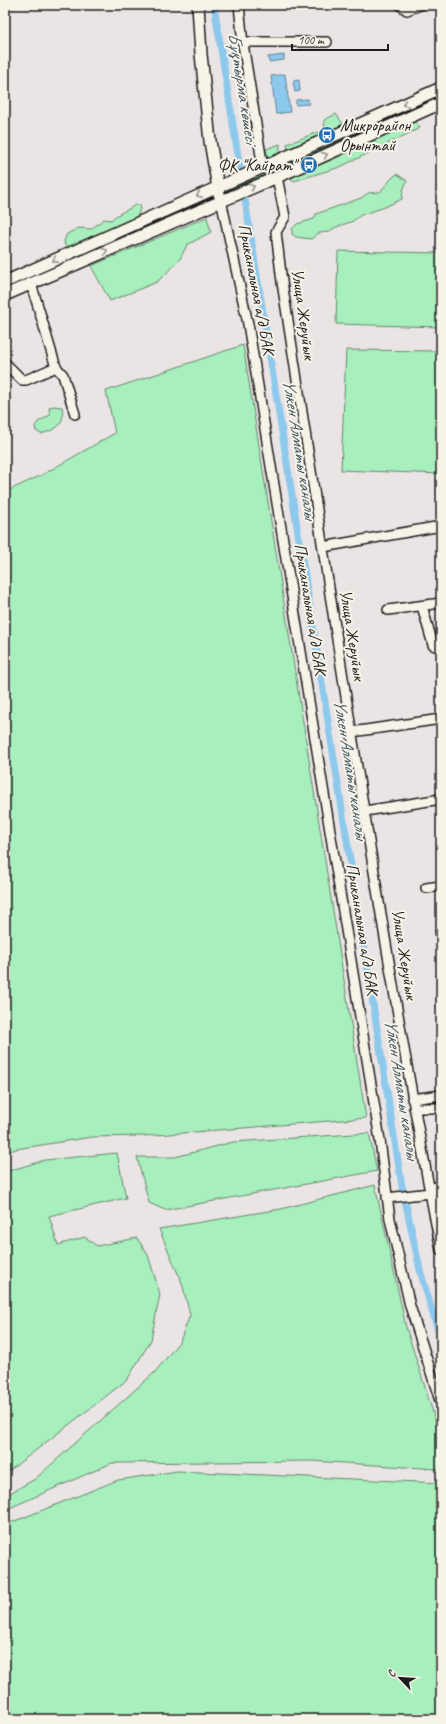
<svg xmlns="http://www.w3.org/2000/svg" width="446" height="1724" font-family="Caveat,sans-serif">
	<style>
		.green { fill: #a7efbc; stroke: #62866c }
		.water { fill: #8cc9ec; stroke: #5f8499 }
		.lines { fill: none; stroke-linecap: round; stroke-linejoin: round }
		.canal { stroke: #8cc9ec; stroke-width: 7 }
		.minor-casing { stroke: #1c1c1c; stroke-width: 12 }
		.major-casing { stroke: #1c1c1c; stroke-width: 14 }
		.minor { stroke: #f7f3e8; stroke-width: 9 }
		.major { stroke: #f7f3e8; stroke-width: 11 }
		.oneway { stroke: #94928c }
		.labels { text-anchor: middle; stroke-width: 4; stroke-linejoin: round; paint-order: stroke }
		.poi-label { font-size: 17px; fill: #1c1c1c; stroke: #f7f3e8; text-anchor: start }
		.street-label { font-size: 17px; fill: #1c1c1c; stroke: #f7f3e8 }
		.water-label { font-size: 18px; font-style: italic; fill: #435965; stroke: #f7f3e8 }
	</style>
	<rect width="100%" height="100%" fill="#ebe4e5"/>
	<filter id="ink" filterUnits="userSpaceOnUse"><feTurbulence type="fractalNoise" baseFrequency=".025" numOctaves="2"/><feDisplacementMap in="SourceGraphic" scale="8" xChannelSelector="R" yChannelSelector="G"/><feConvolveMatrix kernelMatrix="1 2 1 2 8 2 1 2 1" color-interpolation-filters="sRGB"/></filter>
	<g filter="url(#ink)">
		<path class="green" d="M441,94V97L289,165L288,162Z
			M336,114L345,127L336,131L330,129L325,131L324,120Z
			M408,120L415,121L420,128L340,167L294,181L289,177Z
			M318,132L320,139L288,151L287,144Z
			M280,144L279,155L268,159L266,149Z
			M284,163L286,167L85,254L87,251L193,205Z
			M397,174L407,181L403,190L402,199L385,207L361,215L353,221L334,228L329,232L319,233L311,239L296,237L292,234V229L297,224L314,219L316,214L361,198L368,193L380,192L392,178Z
			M135,205H141L138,215L129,223L103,234H97L71,247L65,246L64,241L67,234L79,228L91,229L104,219L111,220C118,213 127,211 135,205Z
			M207,217L211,232L187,245L179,261L157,282L110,301L91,266Z
			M338,251L441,253V327L336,324Z
			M73,257L75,259L5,291V287Z
			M243,345L366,1118L145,1136L92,1137L16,1149L5,1153V492L42,475L115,433L106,391Z
			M346,350L441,351V474L341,470Z
			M53,406L62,407C65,425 58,429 41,434L36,431L35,426L38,422L50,415L49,408Z
			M369,1133L377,1171L165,1210L149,1203L137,1157H175L233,1142Z
			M117,1153L126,1198L49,1216L58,1245L85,1237L97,1246L137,1238L148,1255L160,1294L151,1340L127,1380L5,1474V1172L45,1160Z
			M375,1185L406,1327L441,1438V1719H5V1525L118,1480L177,1471L440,1483L437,1469L313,1461L112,1463L5,1510V1496L35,1479L155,1372L180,1341L190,1315L182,1283L159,1229L281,1209Z"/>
		<path class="water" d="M284,55V60L269,62L268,57Z
			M285,74L290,112L276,114L271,76Z
			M299,80L300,91L295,92L293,81Z
			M308,99L309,104L296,105V100Z"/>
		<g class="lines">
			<path class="canal" d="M214,5L402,1186L420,1270L441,1341"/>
			<g class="minor-casing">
				<path id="minor" d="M239,5L243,44L263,168
					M400,5L407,10L420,5
					M243,42H327
					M277,177L285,217L276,232L282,282C332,605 379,929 441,1250
					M221,200L248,324L380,1140L390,1219L410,1306L441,1404
					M31,284C40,311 47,339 56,367
					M5,363L22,380H26L56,367L63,375L75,414
					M323,547L441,526
					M422,606L433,645L435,646H441
					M388,610L441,603
					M352,732L441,719
					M365,811L441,799
					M426,888L441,886
					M440,931L441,936
					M412,1099L441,1095
					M414,1108H441
					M387,1198L430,1193L436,1187L441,1186"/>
			</g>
			<g class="major-casing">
				<path id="major" d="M198,5L201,54L210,141L219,194
					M5,282L441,88
					M5,295L277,177L441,103"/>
			</g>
			<use href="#minor" class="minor"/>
			<use href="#major" class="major"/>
		</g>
		<defs><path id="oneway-chevron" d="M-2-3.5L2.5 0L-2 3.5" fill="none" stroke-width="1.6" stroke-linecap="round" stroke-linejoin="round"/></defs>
		<g class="oneway">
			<use href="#oneway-chevron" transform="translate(405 104) rotate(156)"/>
			<use href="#oneway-chevron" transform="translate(325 155) rotate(-24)"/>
			<use href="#oneway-chevron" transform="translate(252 187) rotate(-23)"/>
			<use href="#oneway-chevron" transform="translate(199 195) rotate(155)"/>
			<use href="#oneway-chevron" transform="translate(105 251) rotate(-23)"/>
			<use href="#oneway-chevron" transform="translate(55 260) rotate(156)"/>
		</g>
	</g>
	<defs>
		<g id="bus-disc" transform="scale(0.9)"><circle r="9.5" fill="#1f6fb2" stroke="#f7f3e8"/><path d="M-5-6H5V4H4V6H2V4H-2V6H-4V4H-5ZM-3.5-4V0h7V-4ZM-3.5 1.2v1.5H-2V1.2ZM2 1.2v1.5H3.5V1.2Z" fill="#fff"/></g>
	</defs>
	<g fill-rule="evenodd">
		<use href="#bus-disc" x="327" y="135"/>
		<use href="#bus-disc" x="309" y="165"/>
	</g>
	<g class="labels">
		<g class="poi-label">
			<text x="340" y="131">Микрорайон<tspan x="340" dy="20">Орынтай</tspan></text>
			<text x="296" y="171" text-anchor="end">ФК "Кайрат"</text>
		</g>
		<g class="street-label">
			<text transform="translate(257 289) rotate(79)" y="6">Приканальная а/д БАК</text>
			<text transform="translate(304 314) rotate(82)" y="6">Улица Жеруйык</text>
			<text transform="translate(311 609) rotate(81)" y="6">Приканальная а/д БАК</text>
			<text transform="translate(353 635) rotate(81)" y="6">Улица Жеруйык</text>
			<text transform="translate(363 929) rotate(81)" y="6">Приканальная а/д БАК</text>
			<text transform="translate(405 954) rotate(81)" y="6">Улица Жеруйык</text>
		</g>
		<g class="water-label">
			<text transform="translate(243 88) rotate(81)" y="6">Бұқтырма көшесі</text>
			<text transform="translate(300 449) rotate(81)" y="6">Үлкен Алматы каналы</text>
			<text transform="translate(351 769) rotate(81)" y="6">Үлкен Алматы каналы</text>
			<text transform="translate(402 1089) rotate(81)" y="6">Үлкен Алматы каналы</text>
		</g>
	</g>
	<rect width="446" height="1724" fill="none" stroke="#f7f3e8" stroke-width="20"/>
	<rect x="10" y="10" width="426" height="1704" fill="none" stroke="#1c1c1c" stroke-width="1.5" filter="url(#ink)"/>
	<g transform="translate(400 1678) rotate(295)" stroke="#f7f3e8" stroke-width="3" paint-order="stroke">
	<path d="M0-3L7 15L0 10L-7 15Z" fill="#1c1c1c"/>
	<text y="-6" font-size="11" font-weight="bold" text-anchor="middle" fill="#1c1c1c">С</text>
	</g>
	<path d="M292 44v6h96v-6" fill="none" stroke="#1c1c1c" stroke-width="2"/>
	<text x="298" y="44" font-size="12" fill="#1c1c1c" stroke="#f7f3e8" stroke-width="3" paint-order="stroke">100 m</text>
</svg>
